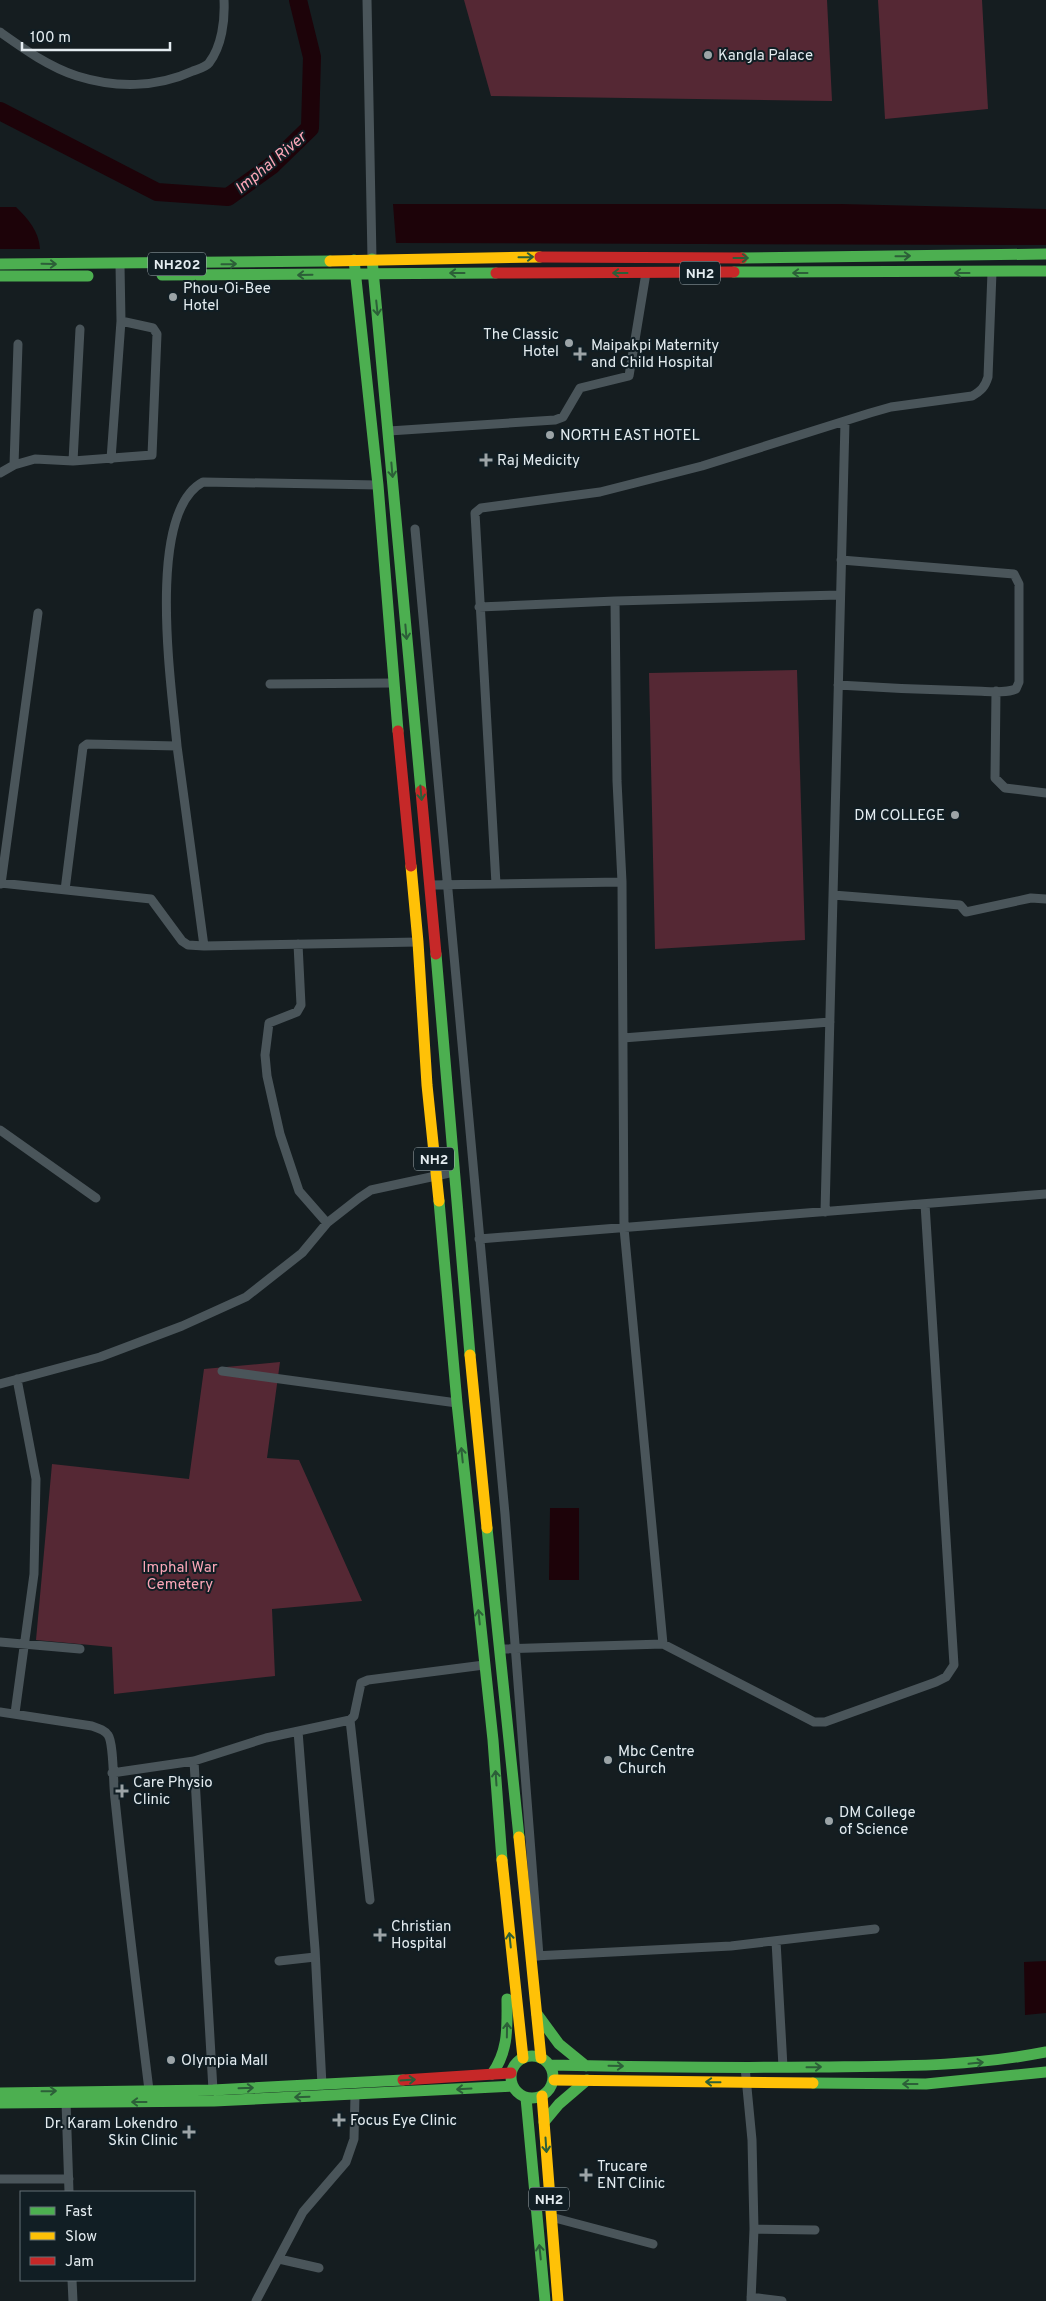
<svg xmlns="http://www.w3.org/2000/svg" width="1046" height="2301" font-family="Overpass,sans-serif">
	<style>
		.green { fill: #552834 }
		.water { fill: #1d0309 }
		.lines { fill: none; stroke-linecap: round; stroke-linejoin: round }
		.river { stroke: #1d0309; stroke-width: 18 }
		.street { stroke: #4a555a; stroke-width: 9 }
		.fast { stroke: #4caf50; stroke-width: 11 }
		.slow { stroke: #ffc107; stroke-width: 11 }
		.jam { stroke: #c62828; stroke-width: 11 }
		.oneway { stroke: #2c5f38 }
		.poi-dot { fill: #9ca4a7; stroke: #111e24; stroke-width: 2 }
		.labels { text-anchor: middle; stroke-width: 4; stroke-linejoin: round; paint-order: stroke }
		.shield { fill: #111e24; stroke: #a5aeb3; stroke-width: 1 }
		.shield-label { font-size: 14px; font-weight: bold; fill: #e4ecf0 }
		.poi-label { font-size: 15px; fill: #e4ecf0; stroke: #111e24; text-anchor: start }
		.park-label { font-size: 15px; fill: #fba6b7; stroke: #111e24 }
		.water-label { font-size: 16px; font-style: italic; fill: #fca6b7; stroke: #111e24 }
	</style>
	<rect width="100%" height="100%" fill="#151d20"/>
	<path class="green" d="M464,0H827L832,101L491,96Z
		M878,0H982L988,109L885,119Z
		M797,670L805,940L655,949L649,673Z
		M280,1362L267,1458L299,1460L362,1601L272,1609L275,1676L114,1694L112,1647L36,1640L52,1464L189,1479L204,1369Z"/>
	<path class="water" d="M393,204H841L1046,209V245L396,243Z
		M0,207H16C28,219 39,231 40,249H0Z
		M550,1508H579V1580H549Z
		M1046,1961V2013L1025,2015L1024,1962Z"/>
	<g class="lines">
		<path class="river" d="M0,111L157,192L228,197L271,166L310,128L312,57L298,0"/>
		<path class="street" d="M367,0L372,259
			M0,32C24,49 49,67 77,76C115,88 156,88 193,71C198,69 206,67 209,63C222,46 225,20 224,0
			M389,431L555,420L563,417L580,388L629,376L646,273
			M111,459L121,321
			M73,461L80,329
			M14,465L18,344
			M0,473L14,465L35,459L73,461L152,455L157,334L153,328L121,321L120,265
			M415,529L505,1514L539,1956
			M840,595L615,601L617,781L622,882L624,1228L663,1644L814,1722H825L936,1682L946,1677L954,1665L925,1204
			M479,607L615,601
			M270,684L393,683
			M838,685C883,688 928,690 974,691C987,691 1004,694 1016,689L1019,682V584L1014,574L841,560
			M996,691L995,778L1005,788L1046,793
			M177,746C172,689 145,513 203,482L378,485
			M0,883L151,899L182,941L188,945L204,946L418,942
			M1,884L38,613
			M496,884L475,513L481,508L600,492L702,466L870,413L891,407L972,396C981,391 985,387 988,377L992,272
			M430,885L622,882
			M65,890L83,747L87,744L177,746L204,946
			M833,895L960,905L966,912L1031,898L1046,899
			M298,944L301,1005L297,1012L269,1023L265,1055L267,1076L280,1134L299,1191L327,1223L359,1198L371,1190L454,1172
			M623,1038L830,1022
			M0,1130L96,1198
			M825,1212L845,422
			M479,1239L1046,1194
			M222,1371L457,1403
			M0,1384L100,1357L182,1326L246,1297L302,1253L327,1223
			M0,1642L80,1649
			M500,1649L663,1644
			M0,1712L92,1726C98,1728 105,1730 108,1735C114,1743 113,1786 115,1799C125,1896 137,1993 149,2090
			M15,1713L34,1574L36,1479L17,1379
			M350,1720L370,1900
			M298,1731L315,1949L322,2085
			M194,1761L213,2090
			M112,1773L194,1761L266,1738L350,1720L354,1716L361,1683L368,1680L484,1665
			M776,1941L783,2067
			M534,1956L731,1946L875,1929
			M279,1961L315,1957
			M745,2067L752,2140L754,2229L751,2301
			M66,2102L69,2192
			M0,2179H69
			M551,2217L653,2244
			M754,2229L815,2230
			M279,2259L319,2268
			M72,2280L73,2301
			M751,2297L782,2301
			M256,2301L303,2212L346,2162L354,2139L355,2095"/>
		<path class="fast" d="M742,258L1046,254
			M372,259L421,791
			M354,260L378,485L398,731
			M0,264L330,261
			M734,272L1046,271
			M162,275L496,273
			M0,276H88
			M436,954L470,1355
			M439,1201L457,1403L493,1740L502,1860
			M487,1528L519,1837
			M537,2014L559,2044L586,2066
			M511 2077a21 21 0 1 1 42 0a21 21 0 1 1-42 0Z
			M550,2065C640,2067 729,2068 819,2067C897,2066 969,2067 1046,2052
			M492,2074C509,2050 507,2027 507,1999
			M813,2083L926,2084L1046,2072
			M0,2093L213,2090L403,2080
			M526,2098L545,2301
			M0,2103L214,2101L513,2086
			M544,2122L559,2104L587,2080"/>
		<path class="slow" d="M330,261L540,257
			M411,866L418,942L427,1085L439,1201
			M470,1355L487,1528
			M519,1837L541,2058
			M502,1860L523,2058
			M554,2080L813,2083
			M542,2096L558,2301"/>
		<path class="jam" d="M540,257L742,258
			M496,273L734,272
			M398,731L411,866
			M421,791L436,954
			M403,2080L511,2073"/>
	</g>
	<defs><path id="oneway-shaft" d="M-6 0H5M1.5-3L5.5 0L1.5 3" fill="none" stroke-width="1.6" stroke-linecap="round" stroke-linejoin="round" transform="scale(1.25)"/></defs>
	<g class="oneway">
		<use href="#oneway-shaft" transform="translate(903 256) rotate(-1)"/>
		<use href="#oneway-shaft" transform="translate(526 257) rotate(-1)"/>
		<use href="#oneway-shaft" transform="translate(741 258)"/>
		<use href="#oneway-shaft" transform="translate(49 264) rotate(1)"/>
		<use href="#oneway-shaft" transform="translate(229 264) rotate(-1)"/>
		<use href="#oneway-shaft" transform="translate(457 273) rotate(-180)"/>
		<use href="#oneway-shaft" transform="translate(620 273) rotate(-180)"/>
		<use href="#oneway-shaft" transform="translate(800 273) rotate(-180)"/>
		<use href="#oneway-shaft" transform="translate(962 273) rotate(180)"/>
		<use href="#oneway-shaft" transform="translate(305 275) rotate(179)"/>
		<use href="#oneway-shaft" transform="translate(377 308) rotate(84)"/>
		<use href="#oneway-shaft" transform="translate(392 470) rotate(85)"/>
		<use href="#oneway-shaft" transform="translate(406 632) rotate(85)"/>
		<use href="#oneway-shaft" transform="translate(421 793) rotate(85)"/>
		<use href="#oneway-shaft" transform="translate(462 1455) rotate(-96)"/>
		<use href="#oneway-shaft" transform="translate(479 1617) rotate(-96)"/>
		<use href="#oneway-shaft" transform="translate(496 1778) rotate(-94)"/>
		<use href="#oneway-shaft" transform="translate(510 1940) rotate(-96)"/>
		<use href="#oneway-shaft" transform="translate(507 2030) rotate(-89)"/>
		<use href="#oneway-shaft" transform="translate(976 2063) rotate(-6)"/>
		<use href="#oneway-shaft" transform="translate(616 2066) rotate(1)"/>
		<use href="#oneway-shaft" transform="translate(814 2067) rotate(-1)"/>
		<use href="#oneway-shaft" transform="translate(408 2080) rotate(-4)"/>
		<use href="#oneway-shaft" transform="translate(713 2082) rotate(-179)"/>
		<use href="#oneway-shaft" transform="translate(910 2084) rotate(-180)"/>
		<use href="#oneway-shaft" transform="translate(246 2088) rotate(-2)"/>
		<use href="#oneway-shaft" transform="translate(464 2089) rotate(177)"/>
		<use href="#oneway-shaft" transform="translate(49 2091) rotate(-1)"/>
		<use href="#oneway-shaft" transform="translate(302 2097) rotate(178)"/>
		<use href="#oneway-shaft" transform="translate(139 2102) rotate(180)"/>
		<use href="#oneway-shaft" transform="translate(546 2145) rotate(86)"/>
		<use href="#oneway-shaft" transform="translate(540 2252) rotate(-96)"/>
	</g>
	<g class="poi-dot">
		<circle cx="708" cy="55" r="5"/>
		<circle cx="173" cy="297" r="5"/>
		<circle cx="569" cy="343" r="5"/>
		<path d="M577.5 346.5h5v5h5v5h-5v5h-5v-5h-5v-5h5z"/>
		<circle cx="550" cy="435" r="5"/>
		<path d="M483.5 452.5h5v5h5v5h-5v5h-5v-5h-5v-5h5z"/>
		<circle cx="955" cy="815" r="5"/>
		<circle cx="608" cy="1760" r="5"/>
		<path d="M119.5 1783.5h5v5h5v5h-5v5h-5v-5h-5v-5h5z"/>
		<circle cx="829" cy="1821" r="5"/>
		<path d="M377.5 1927.5h5v5h5v5h-5v5h-5v-5h-5v-5h5z"/>
		<circle cx="171" cy="2060" r="5"/>
		<path d="M336.5 2112.5h5v5h5v5h-5v5h-5v-5h-5v-5h5z"/>
		<path d="M186.5 2124.5h5v5h5v5h-5v5h-5v-5h-5v-5h5z"/>
		<path d="M583.5 2167.5h5v5h5v5h-5v5h-5v-5h-5v-5h5z"/>
	</g>
	<g class="labels">
		<g class="shield">
			<rect x="148" y="252.5" width="58" height="23" rx="4"/>
			<rect x="680" y="261.5" width="40" height="23" rx="4"/>
			<rect x="414" y="1147.5" width="40" height="23" rx="4"/>
			<rect x="529" y="2187.5" width="40" height="23" rx="4"/>
		</g>
		<g class="shield-label">
			<text x="177" y="269">NH202</text>
			<text x="700" y="278">NH2</text>
			<text x="434" y="1164">NH2</text>
			<text x="549" y="2204">NH2</text>
		</g>
		<g class="poi-label">
			<text x="718" y="60">Kangla Palace</text>
			<text x="183" y="293">Phou-Oi-Bee<tspan x="183" dy="17">Hotel</tspan></text>
			<text x="559" y="339" text-anchor="end">The Classic<tspan x="559" dy="17">Hotel</tspan></text>
			<text x="591" y="350">Maipakpi Maternity<tspan x="591" dy="17">and Child Hospital</tspan></text>
			<text x="560" y="440">NORTH EAST HOTEL</text>
			<text x="497" y="465">Raj Medicity</text>
			<text x="945" y="820" text-anchor="end">DM COLLEGE</text>
			<text x="618" y="1756">Mbc Centre<tspan x="618" dy="17">Church</tspan></text>
			<text x="133" y="1787">Care Physio<tspan x="133" dy="17">Clinic</tspan></text>
			<text x="839" y="1817">DM College<tspan x="839" dy="17">of Science</tspan></text>
			<text x="391" y="1931">Christian<tspan x="391" dy="17">Hospital</tspan></text>
			<text x="181" y="2065">Olympia Mall</text>
			<text x="350" y="2125">Focus Eye Clinic</text>
			<text x="178" y="2128" text-anchor="end">Dr. Karam Lokendro<tspan x="178" dy="17">Skin Clinic</tspan></text>
			<text x="597" y="2171">Trucare<tspan x="597" dy="17">ENT Clinic</tspan></text>
		</g>
		<g class="park-label">
			<text x="180" y="1572">Imphal War<tspan x="180" dy="17">Cemetery</tspan></text>
		</g>
		<g class="water-label">
			<text transform="translate(270 162) rotate(-40)" y="6">Imphal River</text>
		</g>
	</g>
	<rect x="20" y="2191" width="175" height="90" fill="#111e24" stroke="#657076"/>
	<rect x="30" y="2207" width="25" height="8" fill="#4caf50" stroke="#657076"/>
	<text x="65" y="2216" font-size="15" fill="#e4ecf0">Fast</text>
	<rect x="30" y="2232" width="25" height="8" fill="#ffc107" stroke="#657076"/>
	<text x="65" y="2241" font-size="15" fill="#e4ecf0">Slow</text>
	<rect x="30" y="2257" width="25" height="8" fill="#c62828" stroke="#657076"/>
	<text x="65" y="2266" font-size="15" fill="#e4ecf0">Jam</text>
	<path d="M22 42v8h148v-8" fill="none" stroke="#e4ecf0" stroke-width="2.5"/>
	<text x="30" y="42" font-size="15" fill="#e4ecf0" stroke="#111e24" stroke-width="4" paint-order="stroke">100 m</text>
</svg>
